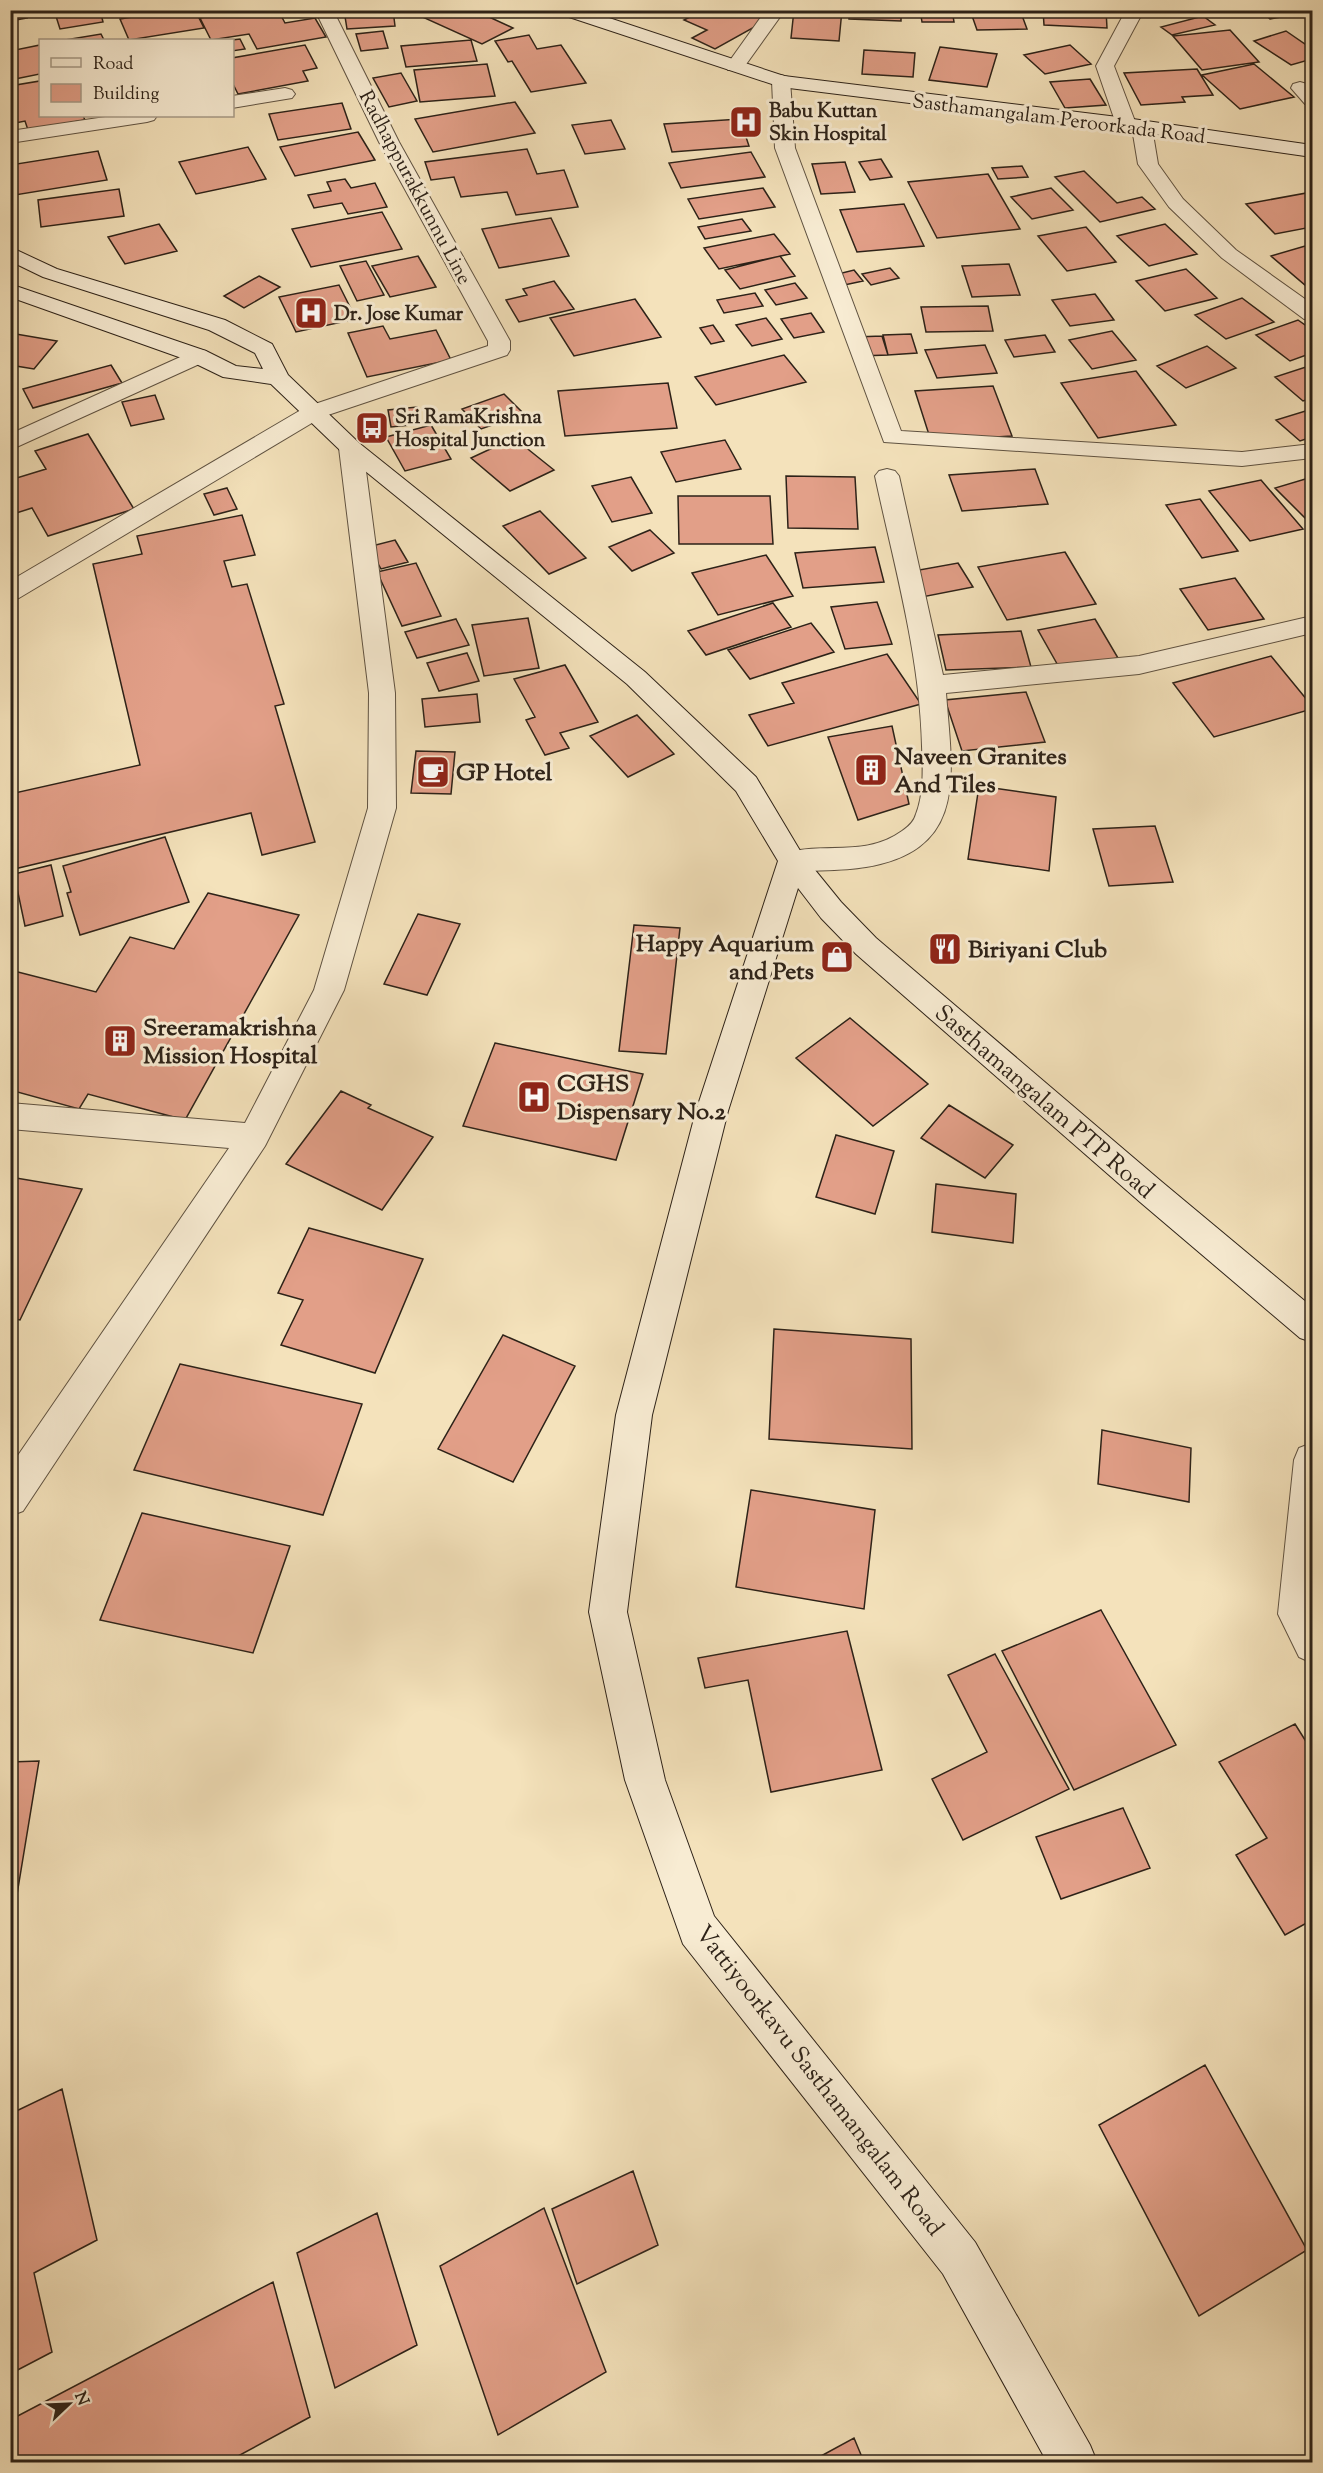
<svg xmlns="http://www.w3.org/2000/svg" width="1323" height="2473" font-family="'Sorts Mill Goudy',serif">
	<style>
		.building { fill: #e29f88; stroke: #2d2218; stroke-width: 1.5 }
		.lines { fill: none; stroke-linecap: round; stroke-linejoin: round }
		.street-casing { stroke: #5f5241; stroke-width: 2 }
		.secondary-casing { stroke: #2d2218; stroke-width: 2 }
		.street { fill: #f8ecd3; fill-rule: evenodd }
		.secondary { fill: #f8ecd3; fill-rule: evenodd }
		.labels { text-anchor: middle; stroke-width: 6; stroke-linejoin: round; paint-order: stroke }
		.far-poi-label { font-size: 20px; font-weight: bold; fill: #2d2218; stroke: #f8ecd3; text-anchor: start }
		.far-street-label { font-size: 20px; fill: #2d2218; stroke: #f8ecd3 }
		.poi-label { font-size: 24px; font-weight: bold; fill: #2d2218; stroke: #f8ecd3; text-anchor: start }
		.street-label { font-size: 24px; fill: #2d2218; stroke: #f8ecd3 }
	</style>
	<rect width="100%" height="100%" fill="#f4e2bb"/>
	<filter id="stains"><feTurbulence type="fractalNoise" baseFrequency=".00333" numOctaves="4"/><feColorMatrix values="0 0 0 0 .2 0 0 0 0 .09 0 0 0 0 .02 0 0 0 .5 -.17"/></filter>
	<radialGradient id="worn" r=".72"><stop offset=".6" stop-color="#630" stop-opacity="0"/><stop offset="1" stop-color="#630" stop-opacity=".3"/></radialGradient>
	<path class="building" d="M10,10H22L27,18L10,21Z
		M54,10H100L103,22L60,29Z
		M137,10H195L204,28L129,40L120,19L139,16Z
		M242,10H278L285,23L315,18L326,37L257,49L249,34L211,40L200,18Z
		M344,10H393L395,26L347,29Z
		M427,10H474L513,28L482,44L418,15Z
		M703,10H745L767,20L715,49L692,38L707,30L684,20Z
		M794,10H842L839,41L791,38Z
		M849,10H901V21L849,19Z
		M920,10H952L954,22H922Z
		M970,10H1020L1027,29L977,30Z
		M1043,10H1106L1107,28L1044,25Z
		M1260,10H1299L1302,13L1270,19Z
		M1203,16L1215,25L1172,35L1161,27Z
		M1230,30L1259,62L1202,70L1173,36Z
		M383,31L388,48L361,51L356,34Z
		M1286,31L1312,49V59L1291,65L1254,41Z
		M101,34L104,40H65Z
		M529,35L537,49L561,45L586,83L531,92L512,61L508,62L495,41Z
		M240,39L245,49L232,51V40Z
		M471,40L477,61L406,67L401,46Z
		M40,45V74L10,80V51Z
		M305,45L317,68L303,71L308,81L238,94L232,82V58Z
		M1070,45L1091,64L1045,74L1024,55Z
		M940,47L997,54L987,87L929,80Z
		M864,50L915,53L913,77L862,74Z
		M487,64L495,96L420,102L414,70Z
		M1254,64L1294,97L1240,109L1202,75Z
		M1197,69L1213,95L1182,97L1185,102L1141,105L1124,73Z
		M401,73L417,101L389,107L373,78Z
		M1090,79L1106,105L1065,108L1050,82Z
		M40,81V116H83L85,120L28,130L25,121L10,124V86Z
		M515,102L535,133L433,152L415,119Z
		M342,103L351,129L278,140L269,114Z
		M740,119L749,146L672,152L664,124Z
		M611,120L625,149L585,154L572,125Z
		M358,132L375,160L295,176L280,147Z
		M248,147L266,179L196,194L179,162Z
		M527,149L537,174L564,170L578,207L516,215L507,192L461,197L454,177L431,180L425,162Z
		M98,151L107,180L15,195L10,165Z
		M751,152L765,177L681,188L669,163Z
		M881,159L892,177L870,180L859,162Z
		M845,162L855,192L821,194L812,164Z
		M1022,166L1028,177L998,179L992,168Z
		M1084,171L1117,203L1142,197L1155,209L1100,222L1055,177Z
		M988,174L1020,229L937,238L908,182Z
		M345,179L351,188L375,183L387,207L348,214L342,203L314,208L308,195L331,191L327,182Z
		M763,188L775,207L699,219L688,199Z
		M1051,188L1073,210L1032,219L1011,197Z
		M119,189L124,216L41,227L38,200Z
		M1312,192V227L1275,234L1246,204Z
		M904,204L924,246L857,252L840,210Z
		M382,212L402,249L311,267L292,229Z
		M551,218L569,256L499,268L482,229Z
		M742,219L751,231L705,239L698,227Z
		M159,224L177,251L125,264L108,237Z
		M1165,224L1197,254L1149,266L1117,236Z
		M1086,227L1116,262L1067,271L1038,236Z
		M774,234L790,254L719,269L704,248Z
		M1312,244V291L1271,256Z
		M418,256L436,287L390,297L372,266Z
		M780,256L795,276L740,289L725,270Z
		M366,261L384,295L357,301L340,266Z
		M1009,264L1020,295L972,297L962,266Z
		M890,268L899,278L871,285L862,274Z
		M1186,269L1217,298L1165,311L1136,281Z
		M854,270L863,281L835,287L826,277Z
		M259,276L280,287L244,308L224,296Z
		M554,281L574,309L519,322L506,300L527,295L523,289Z
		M795,283L807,298L776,305L765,290Z
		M339,285L356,319L296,332L279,297Z
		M755,293L763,306L724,313L717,300Z
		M1095,294L1114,320L1070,326L1052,300Z
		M1242,298L1274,322L1226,339L1195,315Z
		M635,299L661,337L574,356L550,318Z
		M988,306L993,331L926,332L921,307Z
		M811,313L824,332L794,338L781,319Z
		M766,318L782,339L752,346L736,325Z
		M1298,320L1312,330V353L1290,361L1256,335Z
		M713,325L724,341L711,344L700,328Z
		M383,326L390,339L436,330L451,360L367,377L348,333Z
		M1112,331L1136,360L1092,369L1069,340Z
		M10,333L57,341L34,369L10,365Z
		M911,334L917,353L888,355L883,335Z
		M1045,335L1055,352L1014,357L1005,340Z
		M882,336L888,355L859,356L855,337Z
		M985,345L997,373L937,378L925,350Z
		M1207,346L1236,368L1186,388L1157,366Z
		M784,355L806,382L716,405L695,377Z
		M111,365L122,383L33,408L23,389Z
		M1312,365V398L1303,401L1275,377Z
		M1136,371L1176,425L1098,438L1061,383Z
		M668,383L677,428L565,436L558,391Z
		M993,386L1012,436L931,441L915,391Z
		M504,394L524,414L481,429L462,409Z
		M155,395L164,419L131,426L122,402Z
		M417,407L420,424L391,427L388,410Z
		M1312,409V437L1300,441L1276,420Z
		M431,425L451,459L405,471L386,437Z
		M88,434L134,509L48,536L32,508L10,515V480L46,469L35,451Z
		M514,438L554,470L510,491L471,458Z
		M725,440L741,469L676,482L661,452Z
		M1035,469L1048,504L962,511L949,475Z
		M786,476L855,477L858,529L788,528Z
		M631,477L652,513L612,522L592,486Z
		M1312,477V525L1275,488Z
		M1261,480L1303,529L1250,541L1209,491Z
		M227,488L237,509L214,515L204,494Z
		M678,496H770L773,544H679Z
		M1200,499L1238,551L1202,558L1166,505Z
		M540,511L586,558L549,574L503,526Z
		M242,515L255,555L224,561L232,587L247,584L284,704L275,706L315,842L262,855L251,813L10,870V794L140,765L93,564L142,554L137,536Z
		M650,530L674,553L632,571L609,547Z
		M395,540L408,562L381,569L368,547Z
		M875,547L884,582L803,588L795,553Z
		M1065,552L1096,604L1007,620L978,567Z
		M766,555L793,596L718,615L692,573Z
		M416,563L441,616L402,626L377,572Z
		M958,563L973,587L922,597L908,572Z
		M1235,578L1264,619L1208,630L1180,589Z
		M877,602L892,644L845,649L831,607Z
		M773,603L791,627L706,655L688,631Z
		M528,618L539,668L484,676L472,625Z
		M456,619L469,645L417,658L405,632Z
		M1095,619L1118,658L1060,669L1038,630Z
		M811,623L834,652L750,679L728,650Z
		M1021,631L1031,667L946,670L938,635Z
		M467,653L479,681L439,691L427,663Z
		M887,654L921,704L768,746L749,715L794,703L782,683Z
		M1271,656L1312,706V709L1214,737L1173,683Z
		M565,665L598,722L560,733L569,748L545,755L526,720L535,717L514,679Z
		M1026,692L1045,742L962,751L945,700Z
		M477,694L480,722L425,727L422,699Z
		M637,715L674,754L628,777L590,736Z
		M892,726L909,804L858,820L828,737Z
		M416,751L455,752L451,794L411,793Z
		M979,786L1056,797L1049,871L968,859Z
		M1155,826L1173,882L1109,886L1093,829Z
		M165,837L189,902L80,935L67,893L71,892L63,866Z
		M51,865L63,916L25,926L14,874Z
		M208,893L299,915L185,1120L88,1094L79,1109L10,1090V970L96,992L130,937L174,949Z
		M418,914L460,924L427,995L384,984Z
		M634,925L680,928L666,1054L619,1051Z
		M850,1018L928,1084L873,1126L796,1058Z
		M495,1043L643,1074L616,1160L463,1126Z
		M341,1091L371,1105L368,1108L433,1137L382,1210L286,1164Z
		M949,1105L1013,1145L985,1178L921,1138Z
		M836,1135L894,1151L875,1214L816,1197Z
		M10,1177L82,1189L20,1320L10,1318Z
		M936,1184L1016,1194L1013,1243L932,1232Z
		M309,1228L423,1259L375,1373L281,1345L303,1300L278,1293Z
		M774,1329L911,1339L912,1449L769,1439Z
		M503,1335L575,1366L513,1482L438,1449Z
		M180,1364L362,1404L323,1515L134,1470Z
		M1102,1430L1191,1448L1189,1502L1098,1484Z
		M751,1490L875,1510L864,1609L736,1587Z
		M142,1513L290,1546L253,1653L100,1620Z
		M1101,1610L1176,1745L1074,1790L1002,1651Z
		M847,1631L882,1770L771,1792L748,1680L705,1688L698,1658Z
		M995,1654L1069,1789L963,1840L932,1779L987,1752L948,1675Z
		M1295,1724L1312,1751V1920L1285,1935L1236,1855L1267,1838L1219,1762Z
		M39,1761L10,1937V1762Z
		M1123,1808L1150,1868L1061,1899L1036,1837Z
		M1205,2065L1307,2250L1199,2316L1099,2125Z
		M62,2089L97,2240L34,2273L52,2352L10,2374V2114Z
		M633,2171L658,2245L577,2284L552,2209Z
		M544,2208L606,2372L498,2435L440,2266Z
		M377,2213L417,2345L335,2388L297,2253Z
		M273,2282L310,2417L227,2462H10V2420Z
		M854,2438L864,2462H810Z"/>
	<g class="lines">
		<g class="street-casing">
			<path id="street" d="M315,10H333L399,142L510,341V350L507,355L322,417L19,598L10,600V581L306,407L488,346V341L379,142Z
				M766,10H785L742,70H728L726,66Z
				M1126,10H1144L1114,66L1136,124H1149L1152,128L1158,164L1183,199L1236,250L1312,304V320L1304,319L1222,258L1169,207L1138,164L1132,128H1119L1116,124L1096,66Z
				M781,75L788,77L790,81L795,148L901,431L1242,452L1312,444V458L1242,466L884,442L775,148L772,81L774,77Z
				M1300,82L1307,84L1312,90V106L1305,104L1291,88L1293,84Z
				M285,88L292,90L295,94L292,98L232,108V96Z
				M112,116H157L154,120L147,122L10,143V131Z
				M198,349L206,351L209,356L206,361L10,450V434Z
				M351,441L359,443L363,448L395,693L396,808L344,990L265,1146L23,1511L10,1516V1467L229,1148L10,1129V1103L245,1123L314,990L368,808L369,693L339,448L343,443Z
				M887,469L895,471L899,476L943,675L1139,656L1312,616V633L1139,674L946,693C952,773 969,850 866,867C842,871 817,870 792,872L782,868L778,861L782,854C822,841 865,858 902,831C908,827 914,822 916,814C924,794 923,768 922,746C920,655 894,565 875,476L879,471Z
				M1312,1443V1663L1299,1657L1278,1614L1294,1460L1299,1448Z"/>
		</g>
		<g class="secondary-casing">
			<path id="secondary" d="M557,10H585L784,76L1126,118L1312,145V157L1126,130L781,87L560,14Z
				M10,247L57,269L225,320L272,344L288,375L359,443L645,672L756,777L802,854L841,902L876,938L1162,1182L1312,1307V1342L1300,1338L1140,1202L856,954L821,918L798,888L728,1111L652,1415L627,1612L665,1780L714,1916L975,2242L1090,2445L1097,2462H1047L943,2274L683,1944L625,1780L589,1612L616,1415L696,1111L778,861L736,791L627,684L343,453L271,384L223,377L190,361L10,297V284L206,351L236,366L263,369L255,353L209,330L43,277L10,261Z"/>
		</g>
		<use href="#street" class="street"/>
		<use href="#secondary" class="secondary"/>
	</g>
	<defs>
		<g id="hospital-square" transform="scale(1.725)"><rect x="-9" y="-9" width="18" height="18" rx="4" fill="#8f2418" stroke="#f8ecd3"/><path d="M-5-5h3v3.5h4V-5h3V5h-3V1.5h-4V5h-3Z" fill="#fff"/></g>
		<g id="bus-square" transform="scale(1.725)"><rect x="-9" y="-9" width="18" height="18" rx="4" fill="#8f2418" stroke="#f8ecd3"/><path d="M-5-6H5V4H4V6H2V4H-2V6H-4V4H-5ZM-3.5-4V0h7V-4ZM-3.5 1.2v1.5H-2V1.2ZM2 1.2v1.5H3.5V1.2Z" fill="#fff"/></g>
		<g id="building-square" transform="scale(1.725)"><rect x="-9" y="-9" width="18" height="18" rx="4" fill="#8f2418" stroke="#f8ecd3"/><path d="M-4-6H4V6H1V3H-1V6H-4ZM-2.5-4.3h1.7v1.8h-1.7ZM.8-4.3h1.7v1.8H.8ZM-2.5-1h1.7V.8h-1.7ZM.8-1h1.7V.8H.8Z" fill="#fff"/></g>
		<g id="cafe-square" transform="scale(1.725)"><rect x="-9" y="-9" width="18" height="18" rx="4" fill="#8f2418" stroke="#f8ecd3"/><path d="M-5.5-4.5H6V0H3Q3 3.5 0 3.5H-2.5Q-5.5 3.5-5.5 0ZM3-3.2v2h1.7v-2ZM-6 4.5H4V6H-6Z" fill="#fff"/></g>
		<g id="restaurant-square" transform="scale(1.725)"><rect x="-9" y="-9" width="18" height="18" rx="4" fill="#8f2418" stroke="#f8ecd3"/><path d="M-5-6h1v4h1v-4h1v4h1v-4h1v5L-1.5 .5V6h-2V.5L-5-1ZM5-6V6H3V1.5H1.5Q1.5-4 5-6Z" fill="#fff"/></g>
		<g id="shop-square" transform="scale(1.725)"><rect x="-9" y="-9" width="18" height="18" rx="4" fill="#8f2418" stroke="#f8ecd3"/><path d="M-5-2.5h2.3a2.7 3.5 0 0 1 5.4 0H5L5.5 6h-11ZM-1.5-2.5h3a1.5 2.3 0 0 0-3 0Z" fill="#fff"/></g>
	</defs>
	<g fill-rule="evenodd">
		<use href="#hospital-square" x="746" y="122"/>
		<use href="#hospital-square" x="311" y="313"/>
		<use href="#bus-square" x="372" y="428"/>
		<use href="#building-square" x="871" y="770"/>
		<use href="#cafe-square" x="433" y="772"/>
		<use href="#restaurant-square" x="945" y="949"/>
		<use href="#shop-square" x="837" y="957"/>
		<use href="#building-square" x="120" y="1041"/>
		<use href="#hospital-square" x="534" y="1097"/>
	</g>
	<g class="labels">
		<g class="far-poi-label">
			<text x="769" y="117">Babu Kuttan<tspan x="769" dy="23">Skin Hospital</tspan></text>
			<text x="334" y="320">Dr. Jose Kumar</text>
			<text x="395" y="423">Sri RamaKrishna<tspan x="395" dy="23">Hospital Junction</tspan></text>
		</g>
		<g class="far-street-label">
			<text transform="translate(1059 118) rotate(7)" y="7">Sasthamangalam Peroorkada Road</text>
			<text transform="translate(416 187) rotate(62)" y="7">Radhappurakkunnu Line</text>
		</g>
		<g class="poi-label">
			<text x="894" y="764">Naveen Granites<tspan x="894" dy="28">And Tiles</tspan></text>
			<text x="456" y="780">GP Hotel</text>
			<text x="814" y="951" text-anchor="end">Happy Aquarium<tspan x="814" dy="28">and Pets</tspan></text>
			<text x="968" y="957">Biriyani Club</text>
			<text x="143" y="1035">Sreeramakrishna<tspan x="143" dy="28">Mission Hospital</tspan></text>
			<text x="557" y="1091">CGHS<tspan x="557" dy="28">Dispensary No.2</tspan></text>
		</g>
		<g class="street-label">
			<text transform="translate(1045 1101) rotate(41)" y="8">Sasthamangalam PTP Road</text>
			<text transform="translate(820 2080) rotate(52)" y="8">Vattiyoorkavu Sasthamangalam Road</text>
		</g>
	</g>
	<rect width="1323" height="2473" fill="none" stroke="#f4e2bb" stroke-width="36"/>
	<rect x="12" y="12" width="1299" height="2449" fill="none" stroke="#2d2218" stroke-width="3"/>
	<rect x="18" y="18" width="1287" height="2437" fill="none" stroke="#2d2218" stroke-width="1.5"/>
	<rect x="39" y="39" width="195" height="78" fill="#f8ecd3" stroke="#a79b88" stroke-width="1.5"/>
	<rect x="51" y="58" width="30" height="9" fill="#f8ecd3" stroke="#a79b88" stroke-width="1.5"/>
	<text x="93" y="69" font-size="18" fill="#2d2218">Road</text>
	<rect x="51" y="84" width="30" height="18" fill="#e29f88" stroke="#a79b88" stroke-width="1.5"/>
	<text x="93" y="99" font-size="18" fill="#2d2218">Building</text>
	<g transform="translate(69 2404) rotate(67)" stroke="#f8ecd3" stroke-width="4.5" paint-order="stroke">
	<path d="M0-4.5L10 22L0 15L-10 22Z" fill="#2d2218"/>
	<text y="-9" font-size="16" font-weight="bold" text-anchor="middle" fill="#2d2218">N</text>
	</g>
	<rect width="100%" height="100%" filter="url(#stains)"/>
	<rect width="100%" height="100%" fill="url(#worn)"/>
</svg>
